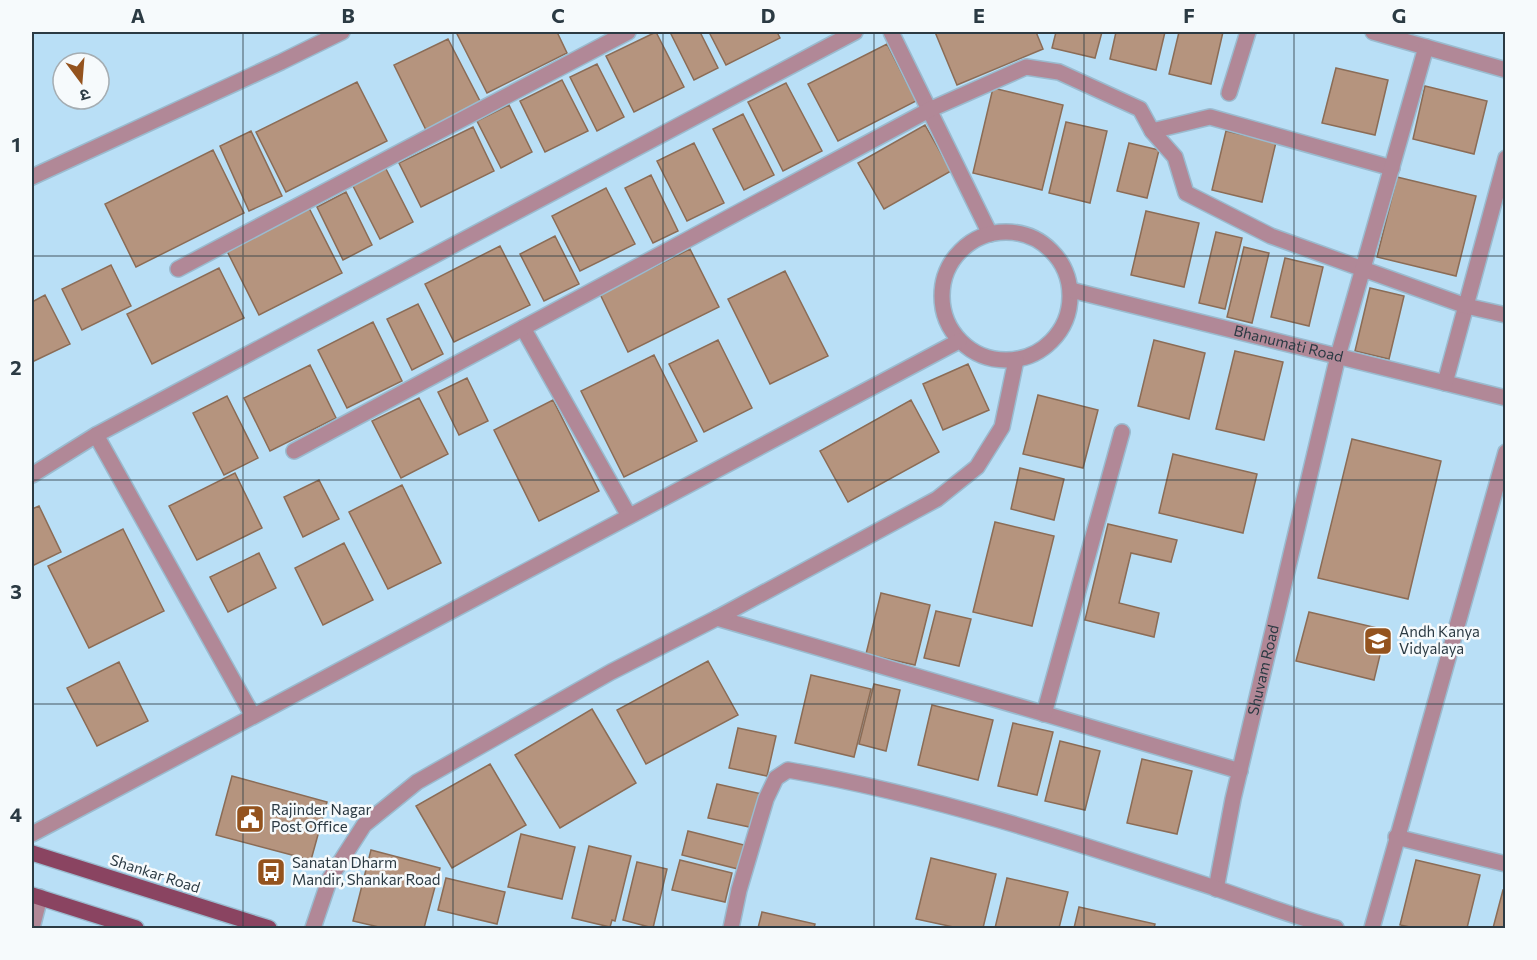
<svg xmlns="http://www.w3.org/2000/svg" width="1537" height="960" font-family="Commissioner,'Noto Sans Devanagari',sans-serif">
	<style>
		.building { fill: #b5947e; stroke: #8b6c56; stroke-width: 1.5 }
		.lines { fill: none; stroke-linecap: round; stroke-linejoin: round }
		.minor-casing { stroke: #9abbcf; stroke-width: 18 }
		.major-casing { stroke: #9abbcf; stroke-width: 18 }
		.minor { stroke: #b18897; stroke-width: 15 }
		.major { stroke: #8a4461; stroke-width: 15 }
		.grid { fill: none; stroke: #2b3a43; stroke-width: 1.5; stroke-opacity: 0.55 }
		.labels { text-anchor: middle; stroke-width: 5; stroke-linejoin: round; paint-order: stroke }
		.street-label { font-size: 15px; fill: #2b3a43; stroke: #f6fafc }
		.poi-label { font-size: 15px; fill: #2b3a43; stroke: #f6fafc; text-anchor: start }
		.neatline { fill: none; stroke: #2b3a43; stroke-width: 2 }
		.grid-label { font-size: 20px; text-anchor: middle; font-weight: bold; fill: #2b3a43 }
	</style>
	<rect width="100%" height="100%" fill="#b9dff6"/>
	<path class="building" d="M456,32H557L567,53L487,93Z
		M656,32L684,87L634,112L606,56Z
		M670,32H700L718,68L694,80Z
		M709,32H777L780,38L726,65Z
		M935,32H1036L1043,49L957,85Z
		M1056,32H1102L1095,58L1052,48Z
		M1116,32H1165L1156,70L1110,59Z
		M1179,32H1223L1211,84L1169,74Z
		M448,39L482,105L427,132L394,65Z
		M887,44L916,101L838,141L808,84Z
		M597,64L624,117L597,131L570,77Z
		M1336,68L1388,80L1375,135L1322,123Z
		M562,80L588,131L545,152L520,101Z
		M357,82L387,141L286,192L256,132Z
		M786,83L822,151L783,171L748,102Z
		M1425,86L1487,101L1474,154L1413,139Z
		M993,88L1063,105L1042,190L973,173Z
		M509,105L532,152L501,168L477,121Z
		M743,114L774,175L744,190L713,129Z
		M1066,122L1107,131L1090,203L1049,193Z
		M925,125L951,171L884,209L858,163Z
		M473,127L494,171L421,207L399,163Z
		M251,131L282,196L249,211L220,146Z
		M1226,131L1276,142L1262,202L1212,190Z
		M694,143L724,203L687,221L657,161Z
		M1129,143L1159,150L1147,198L1117,191Z
		M213,150L244,213L136,267L105,204Z
		M385,167L413,222L380,239L352,184Z
		M651,175L678,231L653,243L625,188Z
		M1397,177L1476,196L1456,276L1377,257Z
		M606,188L635,244L580,271L552,216Z
		M346,192L372,245L343,260L317,207Z
		M309,208L342,273L259,315L226,249Z
		M1146,211L1199,223L1184,287L1131,275Z
		M1216,232L1242,238L1225,309L1199,303Z
		M555,236L579,284L544,301L520,254Z
		M500,246L530,305L454,342L425,284Z
		M1244,247L1269,253L1252,323L1227,317Z
		M690,249L719,307L628,352L600,294Z
		M1285,258L1323,267L1309,326L1271,317Z
		M111,265L131,306L82,330L62,289Z
		M219,268L244,318L152,364L127,314Z
		M785,271L828,356L770,384L728,299Z
		M1370,288L1404,296L1389,359L1355,351Z
		M45,295L70,344L32,362V302Z
		M418,304L443,354L412,370L387,319Z
		M373,322L402,381L347,408L318,350Z
		M718,340L752,408L704,432L669,364Z
		M1154,340L1205,353L1189,419L1138,406Z
		M1235,351L1283,362L1264,440L1216,429Z
		M654,355L697,441L624,477L581,391Z
		M968,364L989,410L943,430L923,384Z
		M310,365L336,418L270,451L244,398Z
		M467,378L488,421L459,435L438,392Z
		M1038,395L1098,410L1083,468L1023,454Z
		M227,396L258,458L224,475L193,413Z
		M419,398L448,454L401,478L372,421Z
		M553,400L599,491L539,521L494,430Z
		M911,400L939,452L848,502L820,451Z
		M1352,439L1441,461L1408,599L1318,578Z
		M1173,454L1257,474L1243,533L1159,513Z
		M1020,468L1064,479L1054,520L1011,509Z
		M235,473L262,528L197,560L169,506Z
		M319,480L339,519L303,537L284,497Z
		M402,485L441,563L388,589L349,512Z
		M39,506L61,552L32,566V509Z
		M995,522L1054,536L1032,626L973,612Z
		M1108,524L1177,540L1171,562L1131,553L1119,603L1159,613L1154,637L1085,620Z
		M123,529L164,611L89,648L48,566Z
		M344,543L373,600L323,625L295,568Z
		M259,553L276,588L228,612L210,577Z
		M881,593L930,605L915,665L866,654Z
		M936,611L971,619L959,666L924,658Z
		M1309,612L1386,630L1374,680L1296,661Z
		M708,661L738,715L646,764L617,710Z
		M119,662L148,721L97,746L67,688Z
		M811,675L871,689L854,757L795,743Z
		M874,684L900,690L886,751L859,744Z
		M932,705L993,720L978,780L918,765Z
		M592,709L636,783L560,828L515,755Z
		M1013,723L1053,732L1037,795L998,786Z
		M738,728L776,736L767,776L729,768Z
		M1060,741L1100,751L1085,810L1045,801Z
		M1142,759L1192,771L1177,834L1127,823Z
		M490,764L526,825L452,868L416,806Z
		M232,776L327,802L311,860L216,835Z
		M717,784L762,794L754,828L708,818Z
		M688,831L748,846L742,870L682,855Z
		M521,834L575,847L562,899L508,887Z
		M589,846L631,856L615,921L612,920L610,927L572,918Z
		M371,850L440,868L424,928H383L353,921Z
		M931,858L996,874L983,928H958L916,919Z
		M680,860L732,873L725,902L672,890Z
		M1416,860L1480,875L1467,928H1415L1400,925Z
		M637,862L667,869L653,928L623,920Z
		M446,878L505,892L497,924L438,910Z
		M1007,878L1068,892L1059,928H995Z
		M1503,890L1506,891V928H1493Z
		M1079,907L1155,924L1154,928H1074Z
		M762,912L815,924L814,928H758Z"/>
	<g class="lines">
		<g class="minor-casing">
			<g id="minor">
				<path d="M891,32L990,234"/>
				<path d="M1373,32L1506,70"/>
				<path d="M1229,93L1248,32"/>
				<path d="M1152,131L1210,117L1392,168"/>
				<path d="M32,177L281,62L342,32"/>
				<circle cx="1006" cy="296" r="64"/>
				<path d="M178,269L628,32"/>
				<path id="s1" d="M1071,290L1506,398"/>
				<path d="M523,328L629,516"/>
				<path d="M1445,383L1506,158"/>
				<path d="M96,435L253,716"/>
				<path d="M294,451L929,110L1026,67L1059,72L1140,109L1152,131L1175,157L1186,193L1271,236L1466,306L1506,315"/>
				<path d="M32,475L96,435L855,32"/>
				<path d="M717,618L1240,771"/>
				<path d="M1044,714L1122,432"/>
				<path d="M32,834L959,341"/>
				<path d="M1396,837L1506,864"/>
				<path id="s2" d="M1216,889L1233,799L1338,356L1426,47"/>
				<path d="M32,928L40,897"/>
				<path d="M313,928L330,878L364,825L417,782L611,672L717,618L937,499L977,467L1002,427L1016,360"/>
				<path d="M731,928L739,890L766,799L776,778L788,770C933,795 1075,842 1215,888C1256,902 1295,917 1336,928"/>
				<path d="M1372,928L1506,452"/>
			</g>
		</g>
		<g class="major-casing">
			<path id="major" d="M32,853L269,928
				M32,895L136,928"/>
		</g>
		<use href="#minor" class="minor"/>
		<use href="#major" class="major"/>
	</g>
	<path class="grid" d="M243,32V928M453,32V928M663,32V928M874,32V928M1084,32V928M1294,32V928M32,256H1506M32,480H1506M32,704H1506"/>
	<defs>
		<g id="school-square" transform="scale(1.5)"><rect x="-9" y="-9" width="18" height="18" rx="4" fill="#94531e" stroke="#f6fafc"/><path d="M0-5L7-2L0 1L-7-2ZM-4 1L0 2.5L4 1V4Q0 6-4 4Z" fill="#fff"/></g>
		<g id="civic-square" transform="scale(1.5)"><rect x="-9" y="-9" width="18" height="18" rx="4" fill="#94531e" stroke="#f6fafc"/><path d="M-.6-6.5H3V-4.5H.6V-3L4-1V1h2V6H-6V1h2V-1L-.6-3ZM-1.2 2.5V6h2.4V2.5Z" fill="#fff"/></g>
		<g id="bus-square" transform="scale(1.5)"><rect x="-9" y="-9" width="18" height="18" rx="4" fill="#94531e" stroke="#f6fafc"/><path d="M-5-6H5V4H4V6H2V4H-2V6H-4V4H-5ZM-3.5-4V0h7V-4ZM-3.5 1.2v1.5H-2V1.2ZM2 1.2v1.5H3.5V1.2Z" fill="#fff"/></g>
	</defs>
	<g fill-rule="evenodd">
		<use href="#school-square" x="1378" y="641"/>
		<use href="#civic-square" x="250" y="819"/>
		<use href="#bus-square" x="271" y="872"/>
	</g>
	<g class="labels">
		<g class="street-label">
			<text dy="5" stroke="none"><textPath href="#s1" startOffset="224">Bhanumati Road</textPath></text>
			<text dy="5" stroke="none"><textPath href="#s2" startOffset="224">Shuvam Road</textPath></text>
			<text transform="translate(155 874) rotate(18)" y="5">Shankar Road</text>
		</g>
		<g class="poi-label">
			<text x="1399" y="637">Andh Kanya<tspan x="1399" dy="17">Vidyalaya</tspan></text>
			<text x="271" y="815">Rajinder Nagar<tspan x="271" dy="17">Post Office</tspan></text>
			<text x="292" y="868">Sanatan Dharm<tspan x="292" dy="17">Mandir, Shankar Road</tspan></text>
		</g>
	</g>
	<rect width="1537" height="960" fill="none" stroke="#f6fafc" stroke-width="66"/>
	<g transform="translate(81 81) rotate(164)"><circle r="28" fill="#f6fafc" stroke="#a5adb2" stroke-width="1.5"/>
	<path d="M0-4.5L10 22L0 15L-10 22Z" fill="#94531e"/>
	<text y="-9" font-size="16" font-weight="bold" text-anchor="middle" fill="#2b3a43">उ</text>
	</g>
	<rect x="33" y="33" width="1471" height="894" class="neatline"/>
	<g class="grid-label">
		<text x="138" y="23">A</text>
		<text x="348" y="23">B</text>
		<text x="558" y="23">C</text>
		<text x="768" y="23">D</text>
		<text x="979" y="23">E</text>
		<text x="1189" y="23">F</text>
		<text x="1399" y="23">G</text>
		<text x="16" y="152">1</text>
		<text x="16" y="375">2</text>
		<text x="16" y="599">3</text>
		<text x="16" y="822">4</text>
	</g>
</svg>
